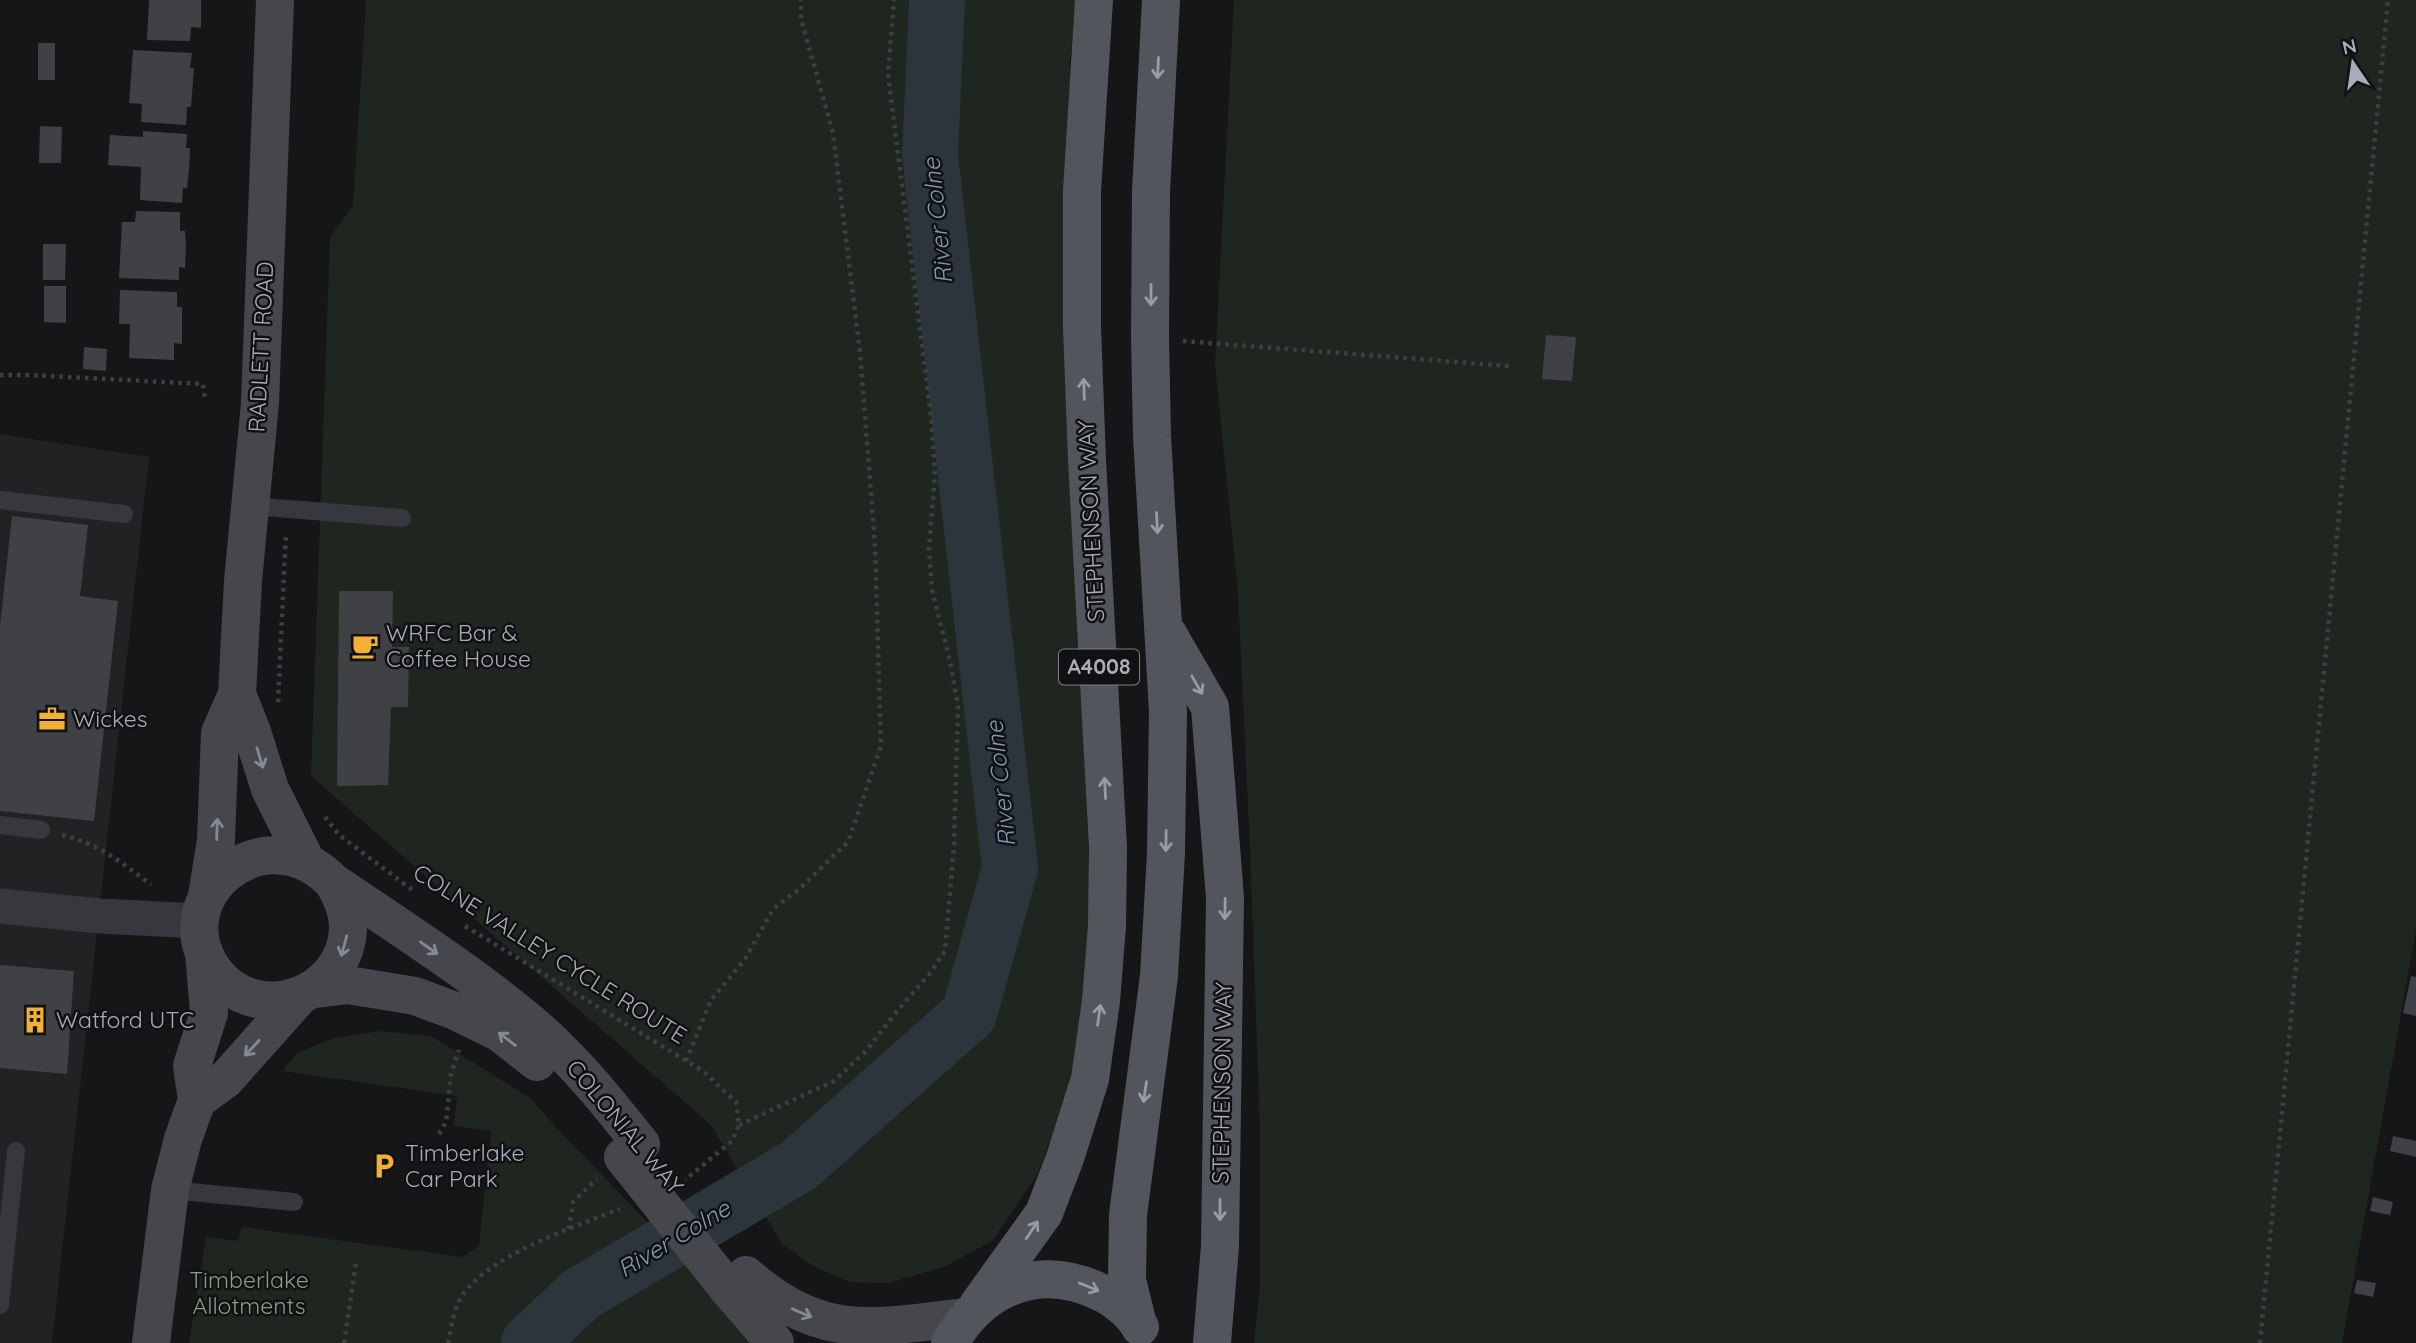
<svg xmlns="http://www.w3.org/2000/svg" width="2416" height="1343" font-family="Quicksand,sans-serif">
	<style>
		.built { fill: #222225 }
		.green { fill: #1e261f }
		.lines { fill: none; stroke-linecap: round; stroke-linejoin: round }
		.river { stroke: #2c353c; stroke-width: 56 }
		.building { fill: #404145 }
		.path { stroke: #3d3f44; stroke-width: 4.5; stroke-dasharray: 3.5 5; stroke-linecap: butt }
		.lane { stroke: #37383d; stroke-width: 18 }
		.street { stroke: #37383d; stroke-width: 35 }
		.secondary { stroke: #45474d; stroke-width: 38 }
		.primary { stroke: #53555c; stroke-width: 38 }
		.secondary-bridge { stroke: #45474d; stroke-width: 38 }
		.oneway { stroke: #979ba6 }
		.oneway2 { stroke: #858993 }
		.labels { text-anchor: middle; stroke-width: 5; stroke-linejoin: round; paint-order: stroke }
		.shield { fill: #111113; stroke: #7b7e86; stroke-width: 2 }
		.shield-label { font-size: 21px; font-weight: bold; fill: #a8adb8 }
		.street-label { font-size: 23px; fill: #a8adb8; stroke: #111113 }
		.poi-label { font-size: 23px; fill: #a8adb8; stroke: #111113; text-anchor: start }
		.park-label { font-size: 23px; fill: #7fa381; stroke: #111113 }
		.water-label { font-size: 24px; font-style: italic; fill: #7f9bb3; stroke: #111113 }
	</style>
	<rect width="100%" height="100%" fill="#161618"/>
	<path class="built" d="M0,434L149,457L52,1343H0Z"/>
	<path class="green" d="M366,0H1076L1070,62L1066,325L1093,955L1069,1091L1037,1175L992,1241L944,1267L888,1283L849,1282L813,1266L782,1244L711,1125L311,776L330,237L353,206Z
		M1234,0H2416V930L2342,1343H1254L1260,1286V1128L1250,849L1238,593L1215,365Z
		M381,1031L431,1036L530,1098L556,1127L764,1343H189L206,1237L238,1241L242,1227L462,1257L479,1246L491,1131L454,1126L457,1096L282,1071L298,1052L335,1038Z"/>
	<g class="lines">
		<path class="river" d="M529,1343L581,1294L799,1165L969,1014L1010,868L930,155L937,0"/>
	</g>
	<path class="building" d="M149,0H201V28L191,27L190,41L147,40Z
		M38,43H55V80H38Z
		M133,50L192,53L190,68H194L191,107H187L186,125L141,122L142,104L129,103Z
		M40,126L62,127L61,163H39Z
		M143,131L187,134L186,148H190L189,169L187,188H183L182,203L140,200L141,167L108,165L110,135L143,137Z
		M136,211L180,212V231H185L186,246L185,268L179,267V280L119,278L122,222H135Z
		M43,244H66L65,280H43Z
		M44,286H66V323L44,322Z
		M120,290L177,292V307H182V344L174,343V360L129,358L130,324H119Z
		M1546,335L1576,337L1572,381L1542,379Z
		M84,347L107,349L106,371L83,369Z
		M12,516L88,525L80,596L118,601L94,821L0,811V626Z
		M339,591H393L392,647H409L408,707H391L388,785L337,786Z
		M0,965L74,971L67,1074L0,1068Z
		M2411,976L2416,977V1016L2403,1013Z
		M2393,1136L2416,1141V1157L2390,1151Z
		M2373,1197L2393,1202L2390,1215L2370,1211Z
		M2357,1280L2376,1283L2373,1297L2354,1293Z"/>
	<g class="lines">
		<path class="path" d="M1183,341L1509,366
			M0,375H30L203,384L205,400
			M278,702L286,532
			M325,817L339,835L415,892
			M62,835C97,843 123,863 151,885
			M465,926L703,1071L736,1102L739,1125L732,1141L685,1180
			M686,1061L711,1000L745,959L774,908L797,891L848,842L881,746L875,545L860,352L833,133L801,19V0
			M739,1125L834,1081L866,1051L898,1010L931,972L945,951L954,845L958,706L950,661L932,590L929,550L935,473L931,417L888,74L894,0
			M439,1134L446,1122L451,1074L459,1050
			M569,1229L573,1202L597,1179
			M344,1343L356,1263
			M448,1343C451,1330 453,1313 459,1301C482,1257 574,1227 620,1209
			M2260,1343L2388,0"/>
		<path class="lane" d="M0,500L124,514
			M250,506L402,518
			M0,825L41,830
			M170,1190L294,1202
			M0,1305L16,1151"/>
		<path class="street" d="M0,906L100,916L200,921"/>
		<path class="secondary" d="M237,694L252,732L270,789L306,861
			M333,882C341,896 348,910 348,927C347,996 256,1028 214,971C161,899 263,810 333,882C403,930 477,976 541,1032C579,1066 610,1105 641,1144
			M207,896L216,840L220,733L237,694L243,581L260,403L275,0
			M316,989L348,985L415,996L455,1011L500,1033L537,1062
			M197,1100L226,1079L298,998
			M746,1275C824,1343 873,1327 967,1317
			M729,1290L775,1343
			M151,1343L170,1190L183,1139L197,1100L192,1066L209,1013L204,952"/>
		<path class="primary" d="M1168,634L1210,707L1225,898L1220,1246L1212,1343
			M978,1305L1044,1213L1065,1158L1090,1079L1101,1001L1107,926L1108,848L1087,460L1082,327V191L1094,0
			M1137,1321L1127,1280L1128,1215L1159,976L1166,853L1168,712L1152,436L1150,338L1151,192L1161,0
			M950,1343C982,1286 1040,1263 1100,1292C1114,1298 1133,1313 1140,1327"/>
		<path class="secondary-bridge" d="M623,1157L729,1290"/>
	</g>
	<defs><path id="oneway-shaft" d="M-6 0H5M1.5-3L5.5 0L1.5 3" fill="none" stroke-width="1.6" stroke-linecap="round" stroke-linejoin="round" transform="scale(1.75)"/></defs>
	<g class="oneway">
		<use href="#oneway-shaft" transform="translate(1158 68) rotate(93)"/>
		<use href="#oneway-shaft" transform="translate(1151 295) rotate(90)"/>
		<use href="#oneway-shaft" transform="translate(1084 389) rotate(-92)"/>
		<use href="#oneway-shaft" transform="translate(1157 523) rotate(87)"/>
		<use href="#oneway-shaft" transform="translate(1197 685) rotate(60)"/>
		<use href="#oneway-shaft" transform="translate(1105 788) rotate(-93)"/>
		<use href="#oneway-shaft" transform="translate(1166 841) rotate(91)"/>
		<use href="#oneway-shaft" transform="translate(1225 909) rotate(91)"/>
		<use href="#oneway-shaft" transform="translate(1099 1015) rotate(-82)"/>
		<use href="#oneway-shaft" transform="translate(1145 1092) rotate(98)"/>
		<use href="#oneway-shaft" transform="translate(1220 1210) rotate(90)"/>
		<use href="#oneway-shaft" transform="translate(1032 1230) rotate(-56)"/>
		<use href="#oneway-shaft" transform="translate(1089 1287) rotate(22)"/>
	</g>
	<g class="oneway2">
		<use href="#oneway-shaft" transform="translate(260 758) rotate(73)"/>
		<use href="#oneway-shaft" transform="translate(217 829) rotate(-88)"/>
		<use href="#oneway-shaft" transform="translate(344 946) rotate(105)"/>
		<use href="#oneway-shaft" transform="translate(429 948) rotate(35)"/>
		<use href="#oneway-shaft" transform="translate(507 1039) rotate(-143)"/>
		<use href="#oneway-shaft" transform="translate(252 1048) rotate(133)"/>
		<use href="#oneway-shaft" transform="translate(802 1313) rotate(23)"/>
	</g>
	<defs>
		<g id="cafe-bare" transform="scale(2.1)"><path d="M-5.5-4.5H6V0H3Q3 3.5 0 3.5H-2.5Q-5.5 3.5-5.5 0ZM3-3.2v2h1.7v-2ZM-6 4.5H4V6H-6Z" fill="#f2b134" stroke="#111113" stroke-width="2.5" paint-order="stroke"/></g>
		<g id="office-bare" transform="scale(2.1)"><path d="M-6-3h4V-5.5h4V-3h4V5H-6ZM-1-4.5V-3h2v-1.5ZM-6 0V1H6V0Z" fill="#f2b134" stroke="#111113" stroke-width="2.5" paint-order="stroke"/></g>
		<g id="building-bare" transform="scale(2.1)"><path d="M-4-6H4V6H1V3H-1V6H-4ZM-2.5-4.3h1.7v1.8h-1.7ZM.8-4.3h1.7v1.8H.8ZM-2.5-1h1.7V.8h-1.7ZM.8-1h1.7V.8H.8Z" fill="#f2b134" stroke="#111113" stroke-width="2.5" paint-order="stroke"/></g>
		<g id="parking-bare" transform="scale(2.1)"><path d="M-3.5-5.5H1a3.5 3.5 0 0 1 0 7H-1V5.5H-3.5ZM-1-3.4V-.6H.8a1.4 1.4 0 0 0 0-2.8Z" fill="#f2b134" stroke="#111113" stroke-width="2.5" paint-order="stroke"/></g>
	</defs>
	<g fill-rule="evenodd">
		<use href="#cafe-bare" x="365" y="646"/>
		<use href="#office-bare" x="52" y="719"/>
		<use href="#building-bare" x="35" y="1020"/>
		<use href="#parking-bare" x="384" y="1166"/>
	</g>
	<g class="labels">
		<rect class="shield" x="1059" y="649.5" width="80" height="35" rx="5"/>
		<g class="shield-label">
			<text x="1099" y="674">A4008</text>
		</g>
		<g class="street-label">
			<text transform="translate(261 347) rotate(-87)" y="8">RADLETT ROAD</text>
			<text transform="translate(1091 521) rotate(-93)" y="8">STEPHENSON WAY</text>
			<text transform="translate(550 954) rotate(32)" y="8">COLNE VALLEY CYCLE ROUTE</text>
			<text transform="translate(1222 1083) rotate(-89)" y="8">STEPHENSON WAY</text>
			<text transform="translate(625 1127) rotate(50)" y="8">COLONIAL WAY</text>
		</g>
		<g class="poi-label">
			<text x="386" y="641">WRFC Bar &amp;<tspan x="386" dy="26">Coffee House</tspan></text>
			<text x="73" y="727">Wickes</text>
			<text x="56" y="1028">Watford UTC</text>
			<text x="405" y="1161">Timberlake<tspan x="405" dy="26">Car Park</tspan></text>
		</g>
		<g class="park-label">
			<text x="249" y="1288">Timberlake<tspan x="249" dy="26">Allotments</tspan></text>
		</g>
		<g class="water-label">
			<text transform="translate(938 221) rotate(-96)" y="8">River Colne</text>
			<text transform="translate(1001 784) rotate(-96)" y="8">River Colne</text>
			<text transform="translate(674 1239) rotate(-31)" y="8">River Colne</text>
		</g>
	</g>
	<g transform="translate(2353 63) rotate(347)" stroke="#111113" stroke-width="5" paint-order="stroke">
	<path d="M0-5L12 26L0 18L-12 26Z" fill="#a8adb8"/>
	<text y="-10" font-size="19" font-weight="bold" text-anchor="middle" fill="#a8adb8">N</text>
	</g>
</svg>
